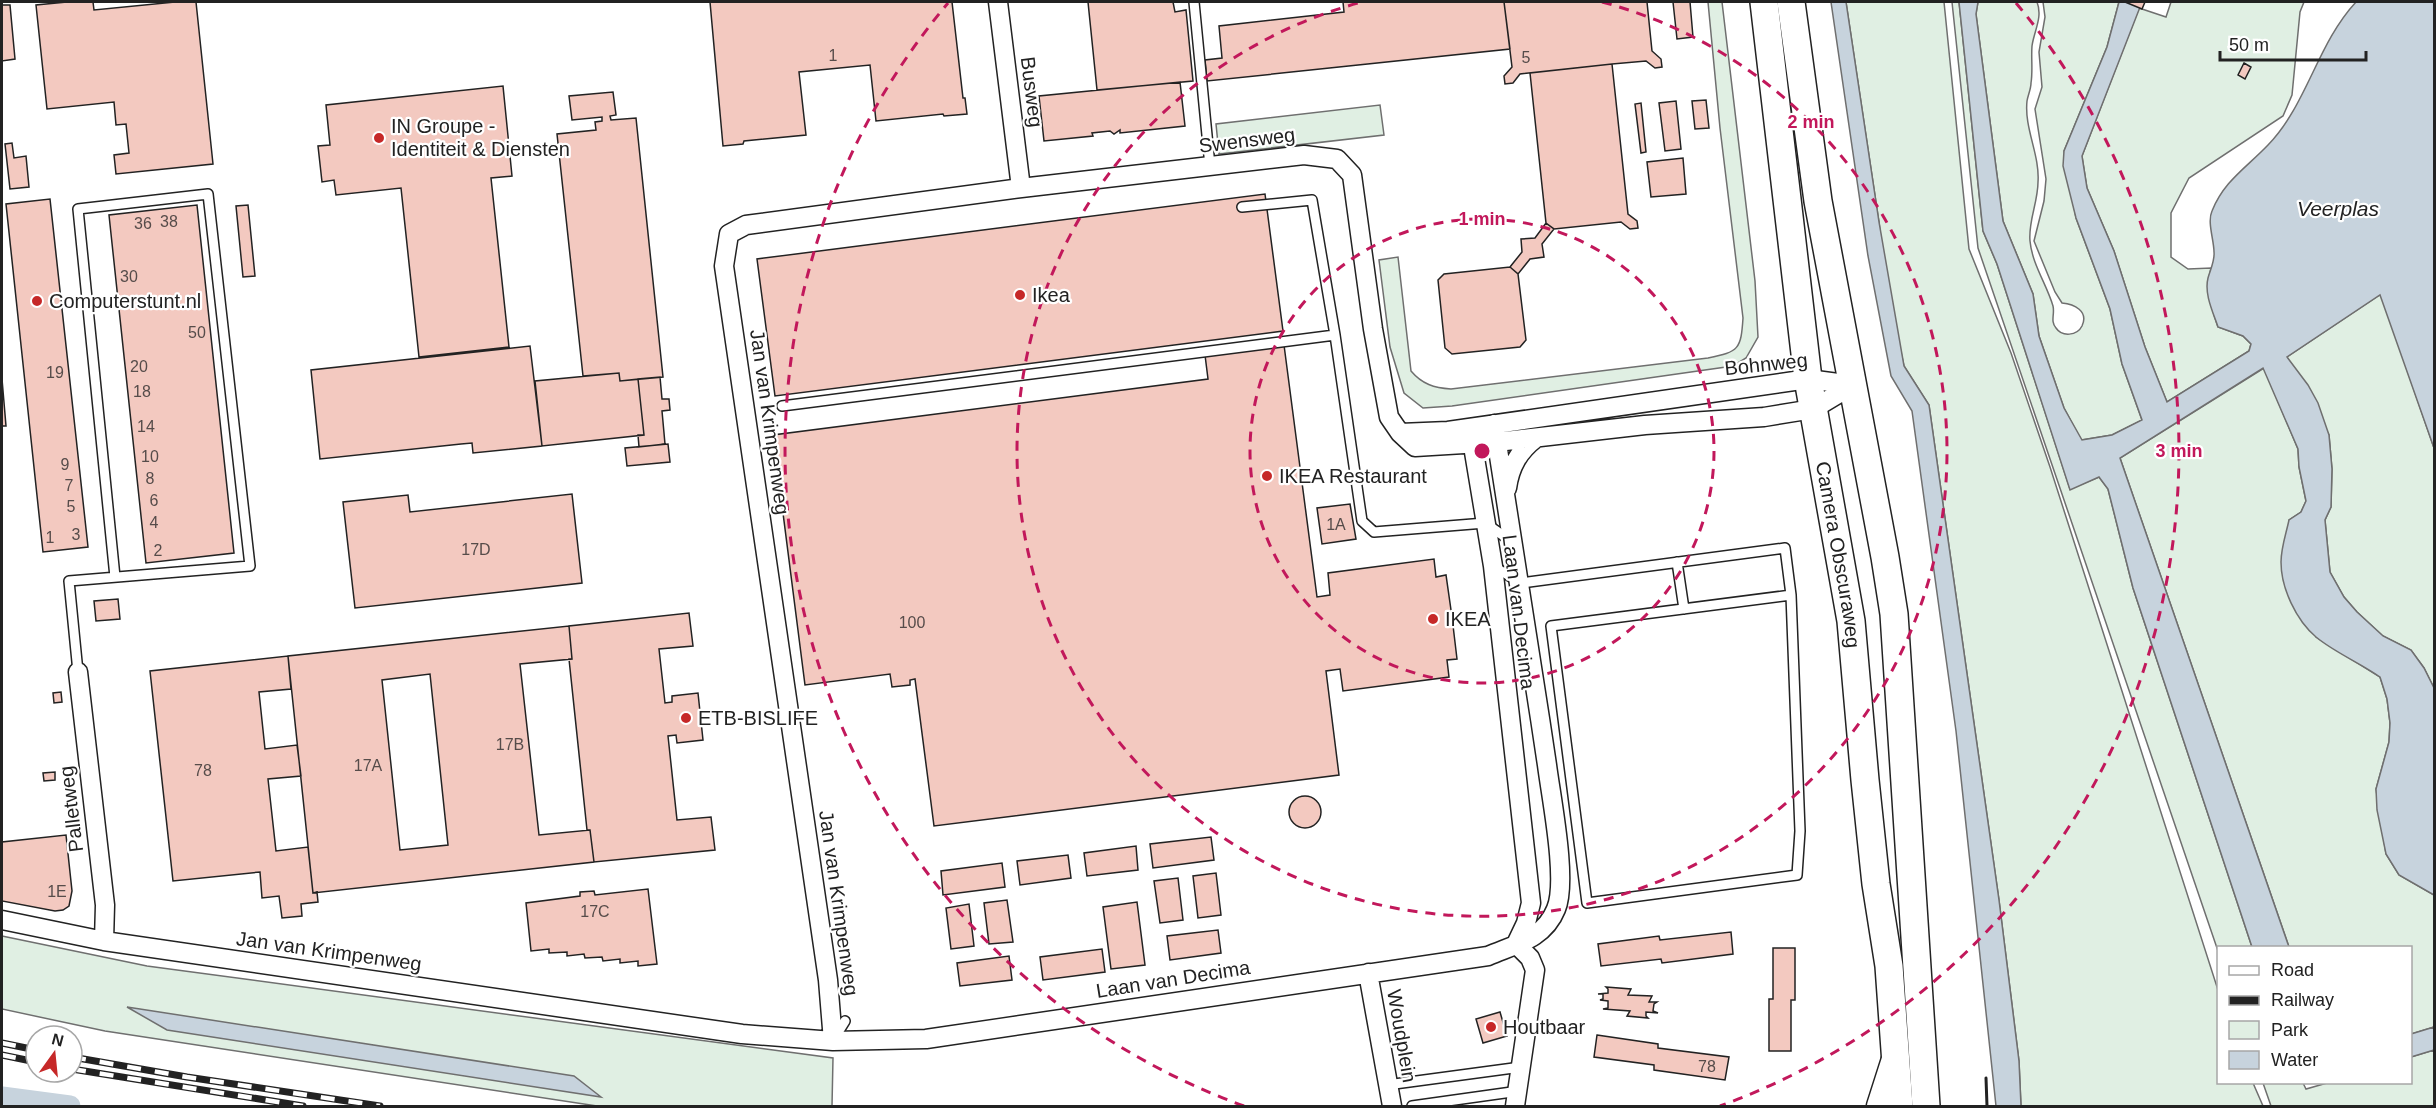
<svg xmlns="http://www.w3.org/2000/svg" width="2436" height="1108" font-family="Helvetica,sans-serif">
	<style>
		.green { fill: #e0efe3; stroke: #6f6f6f; stroke-width: 1.5 }
		.water { fill: #c7d3dd; stroke: #6f6f6f; stroke-width: 1.5 }
		.lines { fill: none; stroke-linecap: round; stroke-linejoin: round }
		.canal { stroke: #c7d3dd; stroke-width: 21 }
		.building { fill: #f3c9c0; stroke: #222; stroke-width: 1.5; fill-rule: evenodd }
		.lane-casing { stroke: #222; stroke-width: 12 }
		.street-casing { stroke: #222; stroke-width: 21 }
		.secondary-casing { stroke: #222; stroke-width: 27 }
		.primary-casing { stroke: #222; stroke-width: 30 }
		.lane { stroke: #fff; stroke-width: 9 }
		.street { stroke: #fff; stroke-width: 18 }
		.secondary { stroke: #fff; stroke-width: 24 }
		.primary { stroke: #fff; stroke-width: 27 }
		.rail-casing { stroke: #222; stroke-width: 7 }
		.rail { stroke: #fff; stroke-width: 4.5; stroke-dasharray: 14; stroke-linecap: butt }
		.wall { stroke: #222; stroke-width: 3 }
		.ring { fill: none; stroke: #c2185b; stroke-width: 3; stroke-dasharray: 10 8 }
		.poi-dot { fill: #c62828; stroke: #fff; stroke-width: 2 }
		.labels { text-anchor: middle; stroke-width: 4.5; stroke-linejoin: round; paint-order: stroke }
		.number-label { font-size: 16px; fill: #564c4a }
		.street-label { font-size: 20px; fill: #222; stroke: #fff }
		.poi-label { font-size: 20px; fill: #222; stroke: #fff; text-anchor: start }
		.water-label { font-size: 21px; font-style: italic; fill: #222; stroke: #fff }
		.centre { fill: #c2185b; stroke: #fff; stroke-width: 3 }
		.ring-label { font-size: 18px; text-anchor: middle; font-weight: bold; fill: #c2185b; stroke: #fff; stroke-width: 4.5; stroke-linejoin: round; paint-order: stroke }
	</style>
	<rect width="100%" height="100%" fill="#fff"/>
	<path class="green" d="M1708,2H1722L1755,281L1758,337L1746,358L1733,366L1452,406L1423,408L1404,393L1390,347L1379,260L1398,257L1411,371C1422,384 1434,388 1451,389L1708,358C1739,352 1741,349 1743,318L1720,128Z
		M1846,2H1944L1969,249L2011,353L2050,467L2218,990V1082L2253,1083L2263,1106H2021L2019,1061L1999,900L1929,405L1904,366L1886,284L1879,222Z
		M1952,2H1959L1983,231L1997,264L2070,489L2099,477L2108,489L2133,588L2252,947L2218,948V951L1978,248Z
		M1978,2H2037C2043,17 2034,31 2032,46C2031,58 2033,71 2031,83C2031,89 2028,95 2027,101C2024,128 2040,155 2038,182C2038,202 2028,222 2030,241C2032,264 2047,285 2053,306C2055,314 2050,321 2056,328C2062,337 2077,336 2082,326C2089,311 2074,304 2062,303L2055,292L2034,241L2044,201L2046,179L2035,109L2042,87L2039,52L2045,17L2043,2H2119L2107,47L2064,151L2076,218L2110,309L2122,364L2142,420L2112,435L2081,440L2064,408L2039,336L2033,294L2003,221L1976,14Z
		M2171,2H2304L2300,12L2292,95L2283,116L2189,178L2171,213V257L2188,269L2211,268C2205,289 2211,306 2218,327L2243,336L2251,344L2249,351L2167,402L2145,347L2114,251L2087,188L2082,156L2139,8L2166,17Z
		M1380,105L1384,135L1219,154L1216,124Z
		M2381,294L2434,448V688L2424,668L2411,650L2383,636L2357,612L2344,597L2330,572L2325,520L2331,507L2332,469L2329,435L2287,357Z
		M2264,368L2298,449L2299,467L2306,501L2301,512L2289,520L2316,637L2380,677L2387,699L2390,723L2389,742L2376,789L2386,854L2399,875L2434,895V1027L2411,1034L2410,948L2289,947L2120,458Z
		M2,936L147,966L833,1058L832,1106H597L105,1031L2,1009Z
		M2434,1050V1106H2271L2263,1083H2303L2306,1089L2327,1083L2410,1082L2411,1057Z"/>
	<path class="water" d="M1831,2H1846L1879,222L1904,366L1929,405L1999,900L2019,1061L2021,1106H1996L1956,731L1912,411L1891,376L1868,256Z
		M1959,2H1978L1976,14L2003,221L2033,294L2039,336L2064,408L2082,440L2112,435L2142,420L2122,364L2110,309L2076,218L2063,166L2064,151L2107,47L2119,2H2142L2082,156L2087,188L2114,251L2145,347L2167,402L2249,351L2251,344L2243,336L2218,327C2213,312 2204,294 2208,278C2210,270 2215,261 2214,252C2214,240 2207,222 2212,211C2224,181 2246,168 2268,145C2307,105 2317,44 2356,2H2434V448L2380,295L2287,357L2308,385L2318,403L2329,435L2332,469L2331,507L2325,520L2330,572L2344,597L2357,612L2383,636L2411,650L2424,668L2434,688V895L2399,875L2386,854L2377,810L2376,789L2389,742L2390,723L2387,699L2380,677C2360,663 2334,652 2316,637C2296,620 2281,588 2281,562C2281,548 2286,534 2289,520L2301,512L2306,501L2299,467L2298,449L2263,368L2120,458L2289,947H2252L2133,588L2108,489L2099,477L2070,490L1997,264L1983,231Z
		M127,1007L574,1076L601,1097L167,1030Z
		M2434,1027V1050L2411,1057V1034Z"/>
	<g class="lines">
		<path class="canal" d="M2,1097L70,1106"/>
	</g>
	<path class="building" d="M67,2H93L94,10L175,2H196L213,164L116,174L114,155L129,153L126,124L116,125L114,102L47,109L36,5Z
		M710,2H952L963,98H965L967,114L944,116L943,114L876,121L870,65L799,72L806,135L744,141L743,144L723,146Z
		M1088,2H1173L1175,12L1186,10L1193,81L1097,90Z
		M1343,2H1504L1510,49L1207,81L1205,60L1222,58L1219,26L1344,12Z
		M1504,2H1647L1652,51L1661,59L1662,67L1655,68L1646,61L1612,64L1520,74L1513,83L1505,84L1504,76L1512,67Z
		M1673,2H1690L1693,37L1677,39Z
		M2125,2H2145L2142,9Z
		M2,5H10L15,59L2,61Z
		M2244,63L2251,67L2245,79L2238,75Z
		M1612,64L1628,214L1637,221L1638,228L1630,229L1621,222L1554,229L1546,223L1530,73Z
		M1180,82L1185,126L1120,133V130L1114,134L1110,131L1092,133L1093,136L1044,141L1039,96Z
		M503,86L512,176L491,178L509,347L419,357L401,188L336,195L334,180L322,182L318,146L330,145L326,105Z
		M613,92L616,115L610,116L611,120L636,118L663,377L620,381L619,373L583,376L557,134L596,130L595,122L602,121V117L572,120L569,96Z
		M1706,100L1709,128L1695,129L1692,101Z
		M1676,101L1681,149L1665,151L1659,103Z
		M1641,103L1646,152L1641,153L1635,104Z
		M12,143L14,158L26,156L29,187L10,189L5,144Z
		M1683,158L1686,194L1651,197L1647,162Z
		M1265,194L1283,331L775,396L757,259Z
		M50,199L88,547L43,552L6,204Z
		M197,205L234,553L146,563L109,215Z
		M248,205L255,276L243,277L236,206Z
		M1546,223L1554,229L1542,244L1544,257L1530,259L1518,274L1510,267L1522,252L1521,239L1535,238Z
		M1510,267L1518,274L1526,340L1520,347L1452,354L1445,348L1438,280L1444,274Z
		M1284,345L1317,597L1330,595L1328,573L1434,559L1436,577L1446,575L1452,617L1457,659L1447,660L1449,677L1343,691L1340,669L1326,671L1339,775L934,826L915,679L910,680V685L892,687L890,674L805,685L773,435L1208,379L1205,355Z
		M530,346L542,446L473,453L472,443L461,444L320,459L311,370Z
		M619,373L620,381L638,379L644,435L542,446L535,381Z
		M660,377L662,399H669L670,410L662,411L665,444L639,447L638,435H644L638,379Z
		M2,379L6,426H2Z
		M668,444L670,462L627,466L625,448Z
		M572,494L582,583L355,608L343,502L408,495L410,512Z
		M1350,504L1356,539L1322,544L1317,508Z
		M118,599L120,619L96,621L94,601Z
		M689,613L693,646L659,649L665,703L672,702V696L698,693L703,740L677,743L676,735L668,736L677,820L711,817L715,850L594,862L590,830H587L569,659H572L569,626Z
		M569,626L572,659L520,664L539,835L590,830L594,862L313,893L288,656ZM430,674L448,845L400,850L382,680Z
		M288,656L291,689L259,692L265,749L297,745L301,776L268,779L276,851L308,847L313,893L317,892L318,902L301,904L302,916L282,918L279,896L262,898L260,872L173,881L150,671Z
		M61,692L62,702L54,703L53,693Z
		M55,772V780L44,781L43,773Z
		M1289 812a16 16 0 1 1 32 0a16 16 0 1 1-32 0Z
		M66,835L72,891L69,906L63,910L55,911L2,901V842Z
		M1211,837L1214,860L1153,868L1150,844Z
		M1136,846L1138,870L1087,876L1084,853Z
		M1068,855L1071,878L1020,885L1017,861Z
		M1002,863L1005,887L943,895L941,871Z
		M1216,873L1221,915L1198,918L1193,876Z
		M1178,878L1183,920L1160,923L1154,881Z
		M648,889L657,964L638,966V961L620,963V959L603,961L602,957L585,958L584,954L567,956V952L549,953V949L531,951L526,903L580,896V892L594,891L595,895Z
		M1007,900L1013,942L989,944L984,903Z
		M1137,902L1145,965L1111,969L1103,907Z
		M969,904L974,946L951,949L946,908Z
		M1218,930L1221,953L1170,960L1167,936Z
		M1731,932L1733,954L1662,963L1661,959L1601,966L1598,944L1659,936L1660,940Z
		M1773,948H1795V1000H1791V1051H1769V999H1773Z
		M1102,949L1105,972L1043,980L1040,957Z
		M1009,956L1012,980L960,986L957,963Z
		M1606,987L1631,989L1628,995L1652,996L1649,1002H1657L1654,1004L1653,1011L1658,1013L1646,1012V1016L1648,1018L1627,1016L1630,1011L1603,1009L1608,1008V1001L1600,1000L1603,999V994H1598L1608,993V989Z
		M1500,1012L1507,1036L1483,1043L1476,1019Z
		M1597,1035L1658,1044V1048L1729,1057L1725,1080L1654,1070V1065L1594,1057Z"/>
	<g class="lines">
		<g class="lane-casing">
			<path id="lane" d="M1194,2L1210,166
				M1242,207L1312,200L1335,335L1362,521L1374,532L1485,523L1511,541
				M782,406L1335,335
				M1677,562L1684,609
				M1493,566L1521,583L1785,548L1791,595L1800,831L1797,875L1587,903L1551,626L1791,595
				M78,672L69,581L250,566L208,194L78,209L115,577
				M835,1037L845,1021
				M1387,1085L1521,1067
				M1412,1106L1519,1091"/>
		</g>
		<g class="street-casing">
			<path id="street" d="M998,2L1021,188
				M1470,428L1493,566L1531,903L1526,923L1516,944
				M1400,433L1448,431L1808,379L1853,385
				M1507,488C1510,466 1519,451 1536,438
				M78,672L105,905L104,941
				M2,920L104,941L742,1034L833,1041L926,1039L1488,956C1516,944 1544,939 1556,909C1568,881 1551,797 1547,765C1530,651 1512,537 1494,424
				M1368,973L1392,1106
				M833,1041L828,980L724,266L729,234L746,225L1021,188L1304,155L1337,159L1352,175L1373,329L1389,417L1400,433L1415,447L1497,442L1645,425L1764,417L1813,409L1853,385
				M1515,1106L1535,970L1530,958L1516,944"/>
		</g>
		<g class="secondary-casing">
			<path id="secondary" d="M1879,1106L1895,1056"/>
		</g>
		<g class="primary-casing">
			<g id="primary">
				<path id="s1" d="M1764,2L1808,379L1851,621L1865,780L1876,884L1889,966L1899,1106"/>
				<path d="M1791,2L1818,201L1885,557L1894,614L1926,1106"/>
			</g>
		</g>
		<use href="#lane" class="lane"/>
		<use href="#street" class="street"/>
		<use href="#secondary" class="secondary"/>
		<use href="#primary" class="primary"/>
		<g class="rail-casing">
			<path id="rail" d="M2,1043L36,1050
				M2,1055L36,1062
				M72,1057L187,1077L380,1106
				M72,1069L303,1106"/>
		</g>
		<use href="#rail" class="rail"/>
		<path class="wall" d="M1986,1078L1987,1106"/>
	</g>
	<g class="ring">
		<circle cx="1482" cy="451" r="232"/>
		<path d="M1602 2A465 465 0 1 1 1362 2"/>
		<path d="M1244 1106A697 697 0 0 1 948 3M2016 3A697 697 0 0 1 1720 1106"/>
	</g>
	<g class="poi-dot">
		<circle cx="379" cy="138" r="6"/>
		<circle cx="1020" cy="295" r="6"/>
		<circle cx="37" cy="301" r="6"/>
		<circle cx="1267" cy="476" r="6"/>
		<circle cx="1433" cy="619" r="6"/>
		<circle cx="686" cy="718" r="6"/>
		<circle cx="1491" cy="1027" r="6"/>
	</g>
	<g class="labels">
		<g class="number-label">
			<text x="833" y="61">1</text>
			<text x="1526" y="63">5</text>
			<text x="169" y="227">38</text>
			<text x="143" y="229">36</text>
			<text x="129" y="282">30</text>
			<text x="197" y="338">50</text>
			<text x="139" y="372">20</text>
			<text x="55" y="378">19</text>
			<text x="142" y="397">18</text>
			<text x="146" y="432">14</text>
			<text x="150" y="462">10</text>
			<text x="65" y="470">9</text>
			<text x="150" y="484">8</text>
			<text x="69" y="491">7</text>
			<text x="154" y="506">6</text>
			<text x="71" y="512">5</text>
			<text x="154" y="528">4</text>
			<text x="1336" y="530">1A</text>
			<text x="76" y="540">3</text>
			<text x="50" y="543">1</text>
			<text x="476" y="555">17D</text>
			<text x="158" y="556">2</text>
			<text x="912" y="628">100</text>
			<text x="510" y="750">17B</text>
			<text x="368" y="771">17A</text>
			<text x="203" y="776">78</text>
			<text x="57" y="897">1E</text>
			<text x="595" y="917">17C</text>
			<text x="1707" y="1072">78</text>
		</g>
		<g class="street-label">
			<text transform="translate(1032 92) rotate(83)" y="7">Busweg</text>
			<text transform="translate(1247 140) rotate(-7)" y="7">Swensweg</text>
			<text transform="translate(1766 364) rotate(-6)" y="7">Bohnweg</text>
			<text transform="translate(770 422) rotate(82)" y="7">Jan van Krimpenweg</text>
			<text dy="7" stroke="none"><textPath href="#s1" startOffset="558">Camera Obscuraweg</textPath></text>
			<text transform="translate(1519 612) rotate(83)" y="7">Laan van Decima</text>
			<text transform="translate(71 809) rotate(-97)" y="7">Palletweg</text>
			<text transform="translate(839 903) rotate(82)" y="7">Jan van Krimpenweg</text>
			<text transform="translate(329 951) rotate(8)" y="7">Jan van Krimpenweg</text>
			<text transform="translate(1173 979) rotate(-9)" y="7">Laan van Decima</text>
			<text transform="translate(1402 1036) rotate(80)" y="7">Woudplein</text>
		</g>
		<g class="poi-label">
			<text x="391" y="133">IN Groupe -<tspan x="391" dy="23">Identiteit &amp; Diensten</tspan></text>
			<text x="1032" y="302">Ikea</text>
			<text x="49" y="308">Computerstunt.nl</text>
			<text x="1279" y="483">IKEA Restaurant</text>
			<text x="1445" y="626">IKEA</text>
			<text x="698" y="725">ETB-BISLIFE</text>
			<text x="1503" y="1034">Houtbaar</text>
		</g>
		<g class="water-label">
			<text x="2338" y="216">Veerplas</text>
		</g>
	</g>
	<circle cx="1482" cy="451" r="9" class="centre"/>
	<g class="ring-label">
		<text x="1811" y="128">2 min</text>
		<text x="1482" y="225">1 min</text>
		<text x="2179" y="457">3 min</text>
	</g>
	<rect width="2436" height="1108" fill="none" stroke="#222222" stroke-width="6"/>
	<rect x="2217" y="946" width="195" height="138" fill="#ffffff" stroke="#a7a7a7" stroke-width="1.5"/>
	<rect x="2229" y="966" width="30" height="9" fill="#ffffff" stroke="#a7a7a7" stroke-width="1.5"/>
	<text x="2271" y="976" font-size="18" fill="#222222">Road</text>
	<rect x="2229" y="996" width="30" height="9" fill="#222222" stroke="#a7a7a7" stroke-width="1.5"/>
	<text x="2271" y="1006" font-size="18" fill="#222222">Railway</text>
	<rect x="2229" y="1021" width="30" height="18" fill="#e0efe3" stroke="#a7a7a7" stroke-width="1.5"/>
	<text x="2271" y="1036" font-size="18" fill="#222222">Park</text>
	<rect x="2229" y="1051" width="30" height="18" fill="#c7d3dd" stroke="#a7a7a7" stroke-width="1.5"/>
	<text x="2271" y="1066" font-size="18" fill="#222222">Water</text>
	<g transform="translate(54 1054) rotate(15)"><circle r="28" fill="#ffffff" stroke="#a7a7a7" stroke-width="1.5"/>
	<path d="M0-4.5L10 22L0 15L-10 22Z" fill="#c62828"/>
	<text y="-9" font-size="16" font-weight="bold" text-anchor="middle" fill="#222222">N</text>
	</g>
	<path d="M2220 51v9h146v-9" fill="none" stroke="#222222" stroke-width="3"/>
	<text x="2229" y="51" font-size="18" fill="#222222" stroke="#ffffff" stroke-width="4.5" paint-order="stroke">50 m</text>
</svg>
